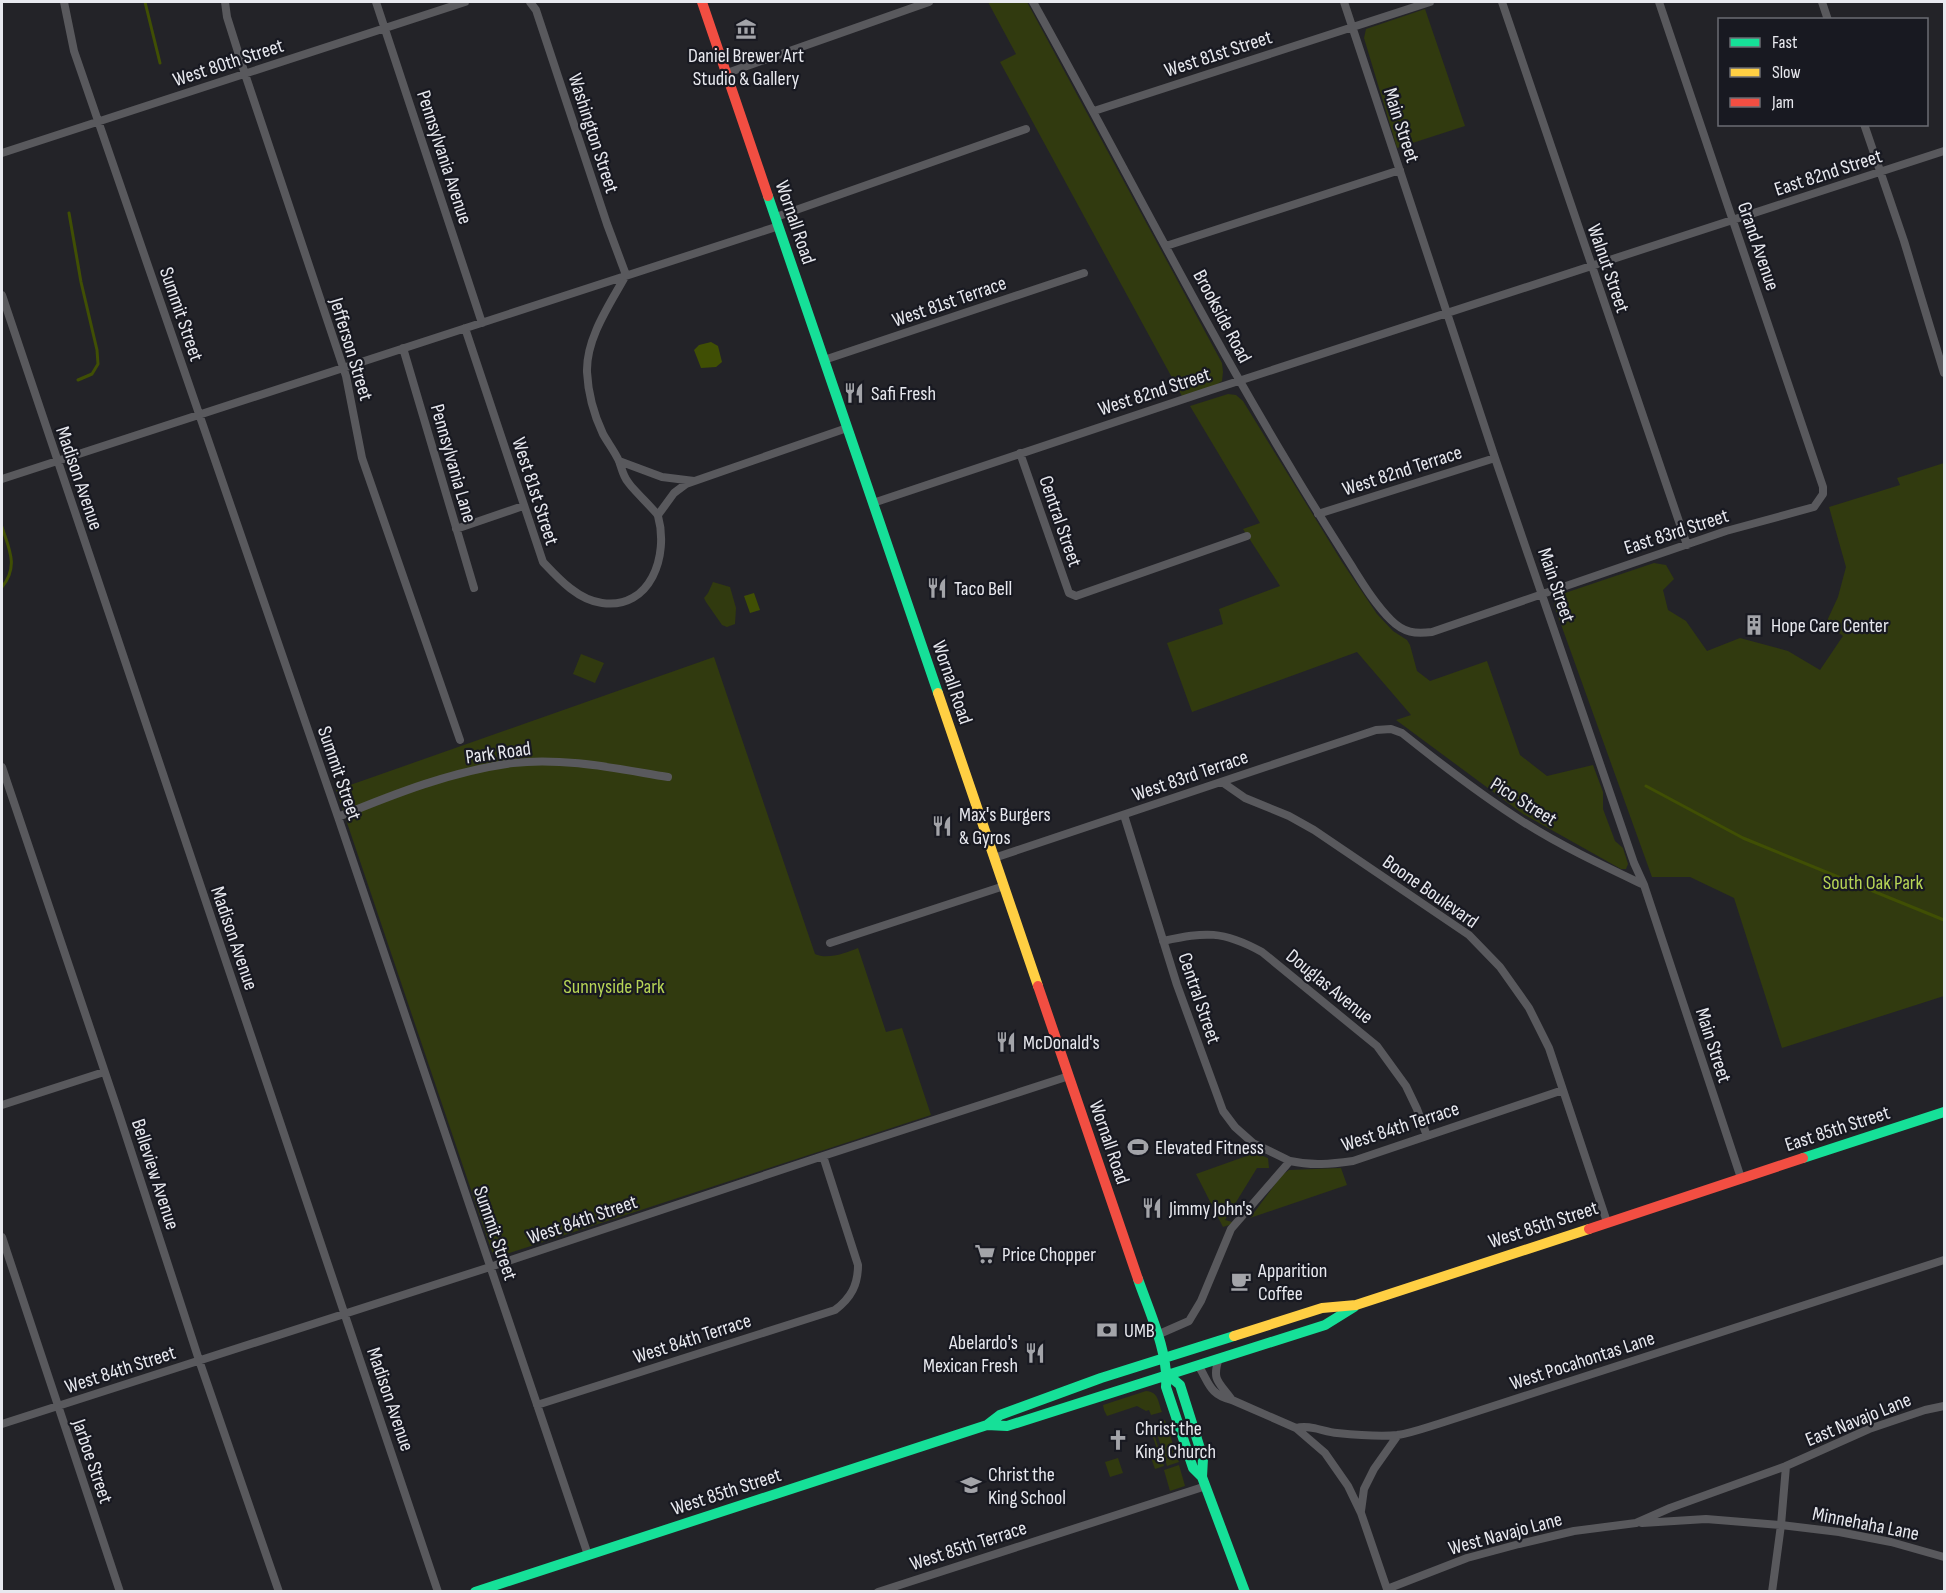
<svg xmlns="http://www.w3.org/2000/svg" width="1946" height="1593" font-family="'Sofia Sans Condensed',sans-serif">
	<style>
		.green { fill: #313a0f }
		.water { fill: #404f04 }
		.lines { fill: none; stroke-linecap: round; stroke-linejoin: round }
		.stream { stroke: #404f04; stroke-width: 3 }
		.street { stroke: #59595d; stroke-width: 8 }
		.fast { stroke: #16e098; stroke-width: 10 }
		.slow { stroke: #ffcf43; stroke-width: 10 }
		.jam { stroke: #f24e42; stroke-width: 10 }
		.labels { text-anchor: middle; stroke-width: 4.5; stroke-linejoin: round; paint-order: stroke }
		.street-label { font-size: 20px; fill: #e8e9ef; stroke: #181921 }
		.poi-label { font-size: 20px; fill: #e8e9ef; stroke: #181921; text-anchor: start }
		.park-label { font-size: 20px; fill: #b7d556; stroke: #181921 }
	</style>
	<rect width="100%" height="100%" fill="#232328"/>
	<path class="green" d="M988,2H1027L1222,363L1223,372L1222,381L1214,386L1182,396L1000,62L1016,54Z
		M1425,9L1465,126L1397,148L1364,38L1366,29Z
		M1228,394L1236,395L1243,401L1342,562L1377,614L1393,631L1407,640L1410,645L1417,671L1430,681L1487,661L1520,755L1547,776L1593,765L1603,792V809L1615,841L1623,848L1628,864L1626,869H1621L1523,814L1396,720L1411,715L1357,652L1192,712L1167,643L1223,624L1219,609L1280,586L1243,529L1260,523L1190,406Z
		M1944,463V996L1782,1048L1734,898L1690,877H1652L1554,605L1559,595L1654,563L1666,565L1674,579L1663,590L1668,610L1686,621L1707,651L1740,638L1788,651L1820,670L1843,636L1826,623L1838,597L1846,567L1829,507L1900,485L1897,478Z
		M713,582L730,587L736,608L735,624L727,627L722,625L706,602L704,598L708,593Z
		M581,654L604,663L595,683L573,674Z
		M714,657L815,954C827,960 846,953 858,948L886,1032L902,1028L931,1115L500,1256H496L492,1252L336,790Z
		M1255,1153L1268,1158L1269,1168H1257L1225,1220L1232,1222V1224L1223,1227L1196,1174Z
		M1341,1168L1347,1185L1250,1218L1282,1175L1289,1170Z
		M1146,1391C1159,1392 1158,1402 1162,1412L1151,1415L1149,1410L1146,1411L1137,1406L1107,1416L1104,1410L1103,1405Z
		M1165,1420L1179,1462L1167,1466L1154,1424Z
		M1151,1424L1164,1466L1155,1469L1150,1455L1158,1452L1149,1425Z
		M1118,1458L1123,1473L1110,1477L1105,1462Z
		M1179,1465L1185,1486L1170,1491L1164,1470Z"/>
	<path class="water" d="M711,342L718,346L722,362L716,367L701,368L694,350L699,345Z
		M754,593L760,610L750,613L744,596Z"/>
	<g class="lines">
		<path class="stream" d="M145,2L160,63
			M69,213L81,282L97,350L98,364L92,374L78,380
			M2,527C9,549 19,566 2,587
			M1646,786L1743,838L1944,920"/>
		<path class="street" d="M64,2L74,51L338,817L588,1555
			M225,2L227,17L245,74L346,376L362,458L460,740
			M376,2L482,323
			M1033,2C1119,156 1198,314 1289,465C1309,499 1330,532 1351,565C1363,584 1375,604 1391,620C1404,633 1415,634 1432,632L1726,531L1814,507L1823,494V487L1659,2
			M1344,2L1495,458L1634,863L1644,885L1741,1178
			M1502,2L1687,545
			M1822,2L1828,20
			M727,73L929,2
			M1094,111L1430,2
			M1864,124L1904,241L1944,373
			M2,153L465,2
			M776,217L1026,129
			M1166,246L1400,170
			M2,295L438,1592
			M465,328L543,562C559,579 578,600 602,603C651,610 669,555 658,516C657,512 633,490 628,482C623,476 622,469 619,461C615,452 608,443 603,434C594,415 588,392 587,372C586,338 610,304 626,275L607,224L536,10L530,2
			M403,348L474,588
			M824,360L1084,273
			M1020,453L1069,593L1076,596L1247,536
			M619,461L662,477L694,481
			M2,479L779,226
			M873,503L1208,391L1944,151
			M1318,514L1495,458
			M658,515L674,493L686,484L847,428
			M456,529L523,506
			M2,767L118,1111L199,1360L279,1592
			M1222,782L1245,798L1289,816L1314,830L1469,935L1500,967L1529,1008L1549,1048L1607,1222
			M1124,815L1177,985L1223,1111L1235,1127L1253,1143L1290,1161
			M338,817C394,794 452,771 513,763C564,757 618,769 668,777
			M994,858L1376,730L1391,729L1402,733C1442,765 1482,796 1525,823C1563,847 1604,866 1644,885
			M1163,941C1206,932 1222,930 1262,952L1377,1046L1406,1086L1417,1109L1427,1136
			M830,943L1004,886
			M2,1105L104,1072
			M2,1237L120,1592
			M1157,1335L1189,1321L1201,1301L1231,1229L1290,1161C1312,1166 1331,1164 1353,1161L1563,1090
			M1219,1358C1211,1382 1220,1382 1232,1400
			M1198,1365C1209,1382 1209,1395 1232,1400L1296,1428L1325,1453L1348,1486L1361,1513L1388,1592
			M537,1405L835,1310C851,1298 858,1285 858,1265L823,1156
			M2,1424L490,1267L823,1156L1069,1076
			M1296,1428C1309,1424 1324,1432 1337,1433C1357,1435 1378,1437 1398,1435C1411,1433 1425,1428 1438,1424L1944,1260
			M1361,1511L1364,1489L1374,1469L1398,1435
			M1642,1523L1706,1519L1781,1525L1839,1532L1891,1542L1944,1557
			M1387,1589L1467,1558L1519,1544L1574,1531L1636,1523L1670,1508L1786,1466L1869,1429L1925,1410L1944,1406
			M878,1592L1206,1486
			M1772,1592L1781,1525L1786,1466"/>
		<path class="fast" d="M768,196L938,693
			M1803,1158L1944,1112
			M1138,1279C1149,1311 1169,1353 1166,1387L1193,1468L1202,1477L1245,1592
			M1167,1374L1180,1385L1203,1458L1202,1477
			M987,1425L1007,1426L1325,1325L1354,1307
			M475,1592L987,1425L1000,1415L1101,1378L1234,1336"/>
		<path class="slow" d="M938,693L1038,986
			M1234,1336L1322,1308L1356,1305L1589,1229"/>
		<path class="jam" d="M702,2L768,196
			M1038,986L1138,1279
			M1589,1229L1803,1158"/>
	</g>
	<defs>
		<g id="museum-bare" transform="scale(1.62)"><path d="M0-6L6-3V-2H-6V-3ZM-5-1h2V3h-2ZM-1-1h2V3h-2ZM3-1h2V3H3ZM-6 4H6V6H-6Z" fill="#a3a4a9" stroke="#181921" stroke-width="2.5" paint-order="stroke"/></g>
		<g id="restaurant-bare" transform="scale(1.62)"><path d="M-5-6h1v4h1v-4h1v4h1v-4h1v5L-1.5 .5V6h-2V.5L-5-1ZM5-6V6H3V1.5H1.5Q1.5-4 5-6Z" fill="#a3a4a9" stroke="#181921" stroke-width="2.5" paint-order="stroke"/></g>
		<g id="building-bare" transform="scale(1.62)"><path d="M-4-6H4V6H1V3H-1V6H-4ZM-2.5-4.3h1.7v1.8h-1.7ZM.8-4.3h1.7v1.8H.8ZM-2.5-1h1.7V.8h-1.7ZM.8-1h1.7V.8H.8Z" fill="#a3a4a9" stroke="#181921" stroke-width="2.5" paint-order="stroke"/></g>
		<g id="stadium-bare" transform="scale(1.62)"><path d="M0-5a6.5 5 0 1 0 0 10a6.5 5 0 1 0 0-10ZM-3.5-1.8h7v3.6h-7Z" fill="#a3a4a9" stroke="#181921" stroke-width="2.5" paint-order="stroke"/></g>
		<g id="supermarket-bare" transform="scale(1.62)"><path d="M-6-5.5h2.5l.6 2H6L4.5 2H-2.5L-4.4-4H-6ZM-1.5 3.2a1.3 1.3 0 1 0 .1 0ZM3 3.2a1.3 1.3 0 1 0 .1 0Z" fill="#a3a4a9" stroke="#181921" stroke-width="2.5" paint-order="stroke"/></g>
		<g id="cafe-bare" transform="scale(1.62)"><path d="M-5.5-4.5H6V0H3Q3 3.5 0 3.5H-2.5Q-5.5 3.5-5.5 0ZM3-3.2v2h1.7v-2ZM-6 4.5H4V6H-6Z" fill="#a3a4a9" stroke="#181921" stroke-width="2.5" paint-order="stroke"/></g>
		<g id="bank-bare" transform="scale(1.62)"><path d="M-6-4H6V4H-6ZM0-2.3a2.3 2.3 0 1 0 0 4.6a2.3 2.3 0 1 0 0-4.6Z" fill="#a3a4a9" stroke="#181921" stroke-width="2.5" paint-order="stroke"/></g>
		<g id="church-bare" transform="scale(1.62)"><path d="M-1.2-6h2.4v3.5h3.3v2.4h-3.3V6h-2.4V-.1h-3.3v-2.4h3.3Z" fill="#a3a4a9" stroke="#181921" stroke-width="2.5" paint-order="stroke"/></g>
		<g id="school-bare" transform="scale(1.62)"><path d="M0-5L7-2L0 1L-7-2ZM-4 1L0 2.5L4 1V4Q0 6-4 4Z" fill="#a3a4a9" stroke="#181921" stroke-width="2.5" paint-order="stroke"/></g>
	</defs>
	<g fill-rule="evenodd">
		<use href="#museum-bare" x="746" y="29"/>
		<use href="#restaurant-bare" x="854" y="393"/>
		<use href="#restaurant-bare" x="937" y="588"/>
		<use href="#building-bare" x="1754" y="625"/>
		<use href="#restaurant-bare" x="942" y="826"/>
		<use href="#restaurant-bare" x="1006" y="1042"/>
		<use href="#stadium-bare" x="1138" y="1147"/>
		<use href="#restaurant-bare" x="1152" y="1208"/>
		<use href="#supermarket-bare" x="985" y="1254"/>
		<use href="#cafe-bare" x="1241" y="1281"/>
		<use href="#bank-bare" x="1107" y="1330"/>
		<use href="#restaurant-bare" x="1035" y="1353"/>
		<use href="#church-bare" x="1118" y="1440"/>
		<use href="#school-bare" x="971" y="1485"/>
	</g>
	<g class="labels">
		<g class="street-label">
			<text transform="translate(1218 53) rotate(-18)" y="7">West 81st Street</text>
			<text transform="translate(228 62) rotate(-18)" y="7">West 80th Street</text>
			<text transform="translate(1402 125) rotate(72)" y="7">Main Street</text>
			<text transform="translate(594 133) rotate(72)" y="7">Washington Street</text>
			<text transform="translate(445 157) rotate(72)" y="7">Pennsylvania Avenue</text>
			<text transform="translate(1828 172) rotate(-18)" y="7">East 82nd Street</text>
			<text transform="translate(796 222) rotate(71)" y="7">Wornall Road</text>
			<text transform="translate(1759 246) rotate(71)" y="7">Grand Avenue</text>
			<text transform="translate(1609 268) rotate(71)" y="7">Walnut Street</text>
			<text transform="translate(949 301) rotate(-19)" y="7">West 81st Terrace</text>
			<text transform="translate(182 314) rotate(71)" y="7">Summit Street</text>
			<text transform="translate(1223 316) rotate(62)" y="7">Brookside Road</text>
			<text transform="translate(352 349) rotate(73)" y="7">Jefferson Street</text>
			<text transform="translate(1154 391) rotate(-18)" y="7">West 82nd Street</text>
			<text transform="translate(454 463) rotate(74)" y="7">Pennsylvania Lane</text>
			<text transform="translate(1402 470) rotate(-18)" y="7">West 82nd Terrace</text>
			<text transform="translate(80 478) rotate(71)" y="7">Madison Avenue</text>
			<text transform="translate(536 491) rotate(72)" y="7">West 81st Street</text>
			<text transform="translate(1061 521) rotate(71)" y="7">Central Street</text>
			<text transform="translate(1676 531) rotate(-18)" y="7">East 83rd Street</text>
			<text transform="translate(1557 585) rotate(71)" y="7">Main Street</text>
			<text transform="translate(953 682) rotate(71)" y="7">Wornall Road</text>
			<text transform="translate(498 752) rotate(-8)" y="7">Park Road</text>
			<text transform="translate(340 773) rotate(71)" y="7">Summit Street</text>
			<text transform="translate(1190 775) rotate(-19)" y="7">West 83rd Terrace</text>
			<text transform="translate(1524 801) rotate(32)" y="7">Pico Street</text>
			<text transform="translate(1431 891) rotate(35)" y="7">Boone Boulevard</text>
			<text transform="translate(235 938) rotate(71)" y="7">Madison Avenue</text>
			<text transform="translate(1330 986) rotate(39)" y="7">Douglas Avenue</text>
			<text transform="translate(1200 998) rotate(71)" y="7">Central Street</text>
			<text transform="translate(1714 1045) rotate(72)" y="7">Main Street</text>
			<text transform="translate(1400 1126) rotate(-18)" y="7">West 84th Terrace</text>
			<text transform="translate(1837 1128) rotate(-18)" y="7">East 85th Street</text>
			<text transform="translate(1110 1142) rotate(71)" y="7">Wornall Road</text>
			<text transform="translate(156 1174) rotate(72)" y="7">Belleview Avenue</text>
			<text transform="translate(582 1219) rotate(-19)" y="7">West 84th Street</text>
			<text transform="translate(1543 1224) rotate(-18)" y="7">West 85th Street</text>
			<text transform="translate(496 1233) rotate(71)" y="7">Summit Street</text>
			<text transform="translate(692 1338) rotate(-18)" y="7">West 84th Terrace</text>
			<text transform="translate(1582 1360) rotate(-18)" y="7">West Pocahontas Lane</text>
			<text transform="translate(120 1369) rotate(-18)" y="7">West 84th Street</text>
			<text transform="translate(391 1399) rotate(71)" y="7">Madison Avenue</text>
			<text transform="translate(1858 1419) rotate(-22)" y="7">East Navajo Lane</text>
			<text transform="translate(93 1461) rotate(71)" y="7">Jarboe Street</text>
			<text transform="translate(726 1491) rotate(-18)" y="7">West 85th Street</text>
			<text transform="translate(1866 1523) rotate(11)" y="7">Minnehaha Lane</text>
			<text transform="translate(1505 1533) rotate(-15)" y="7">West Navajo Lane</text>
			<text transform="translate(968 1545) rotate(-18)" y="7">West 85th Terrace</text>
		</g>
		<g class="poi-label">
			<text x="746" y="62" text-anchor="middle">Daniel Brewer Art<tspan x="746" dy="23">Studio &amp; Gallery</tspan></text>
			<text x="871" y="400">Safi Fresh</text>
			<text x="954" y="595">Taco Bell</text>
			<text x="1771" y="632">Hope Care Center</text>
			<text x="959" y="821">Max's Burgers<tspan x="959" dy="23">&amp; Gyros</tspan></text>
			<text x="1023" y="1049">McDonald's</text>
			<text x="1155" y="1154">Elevated Fitness</text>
			<text x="1169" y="1215">Jimmy John's</text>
			<text x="1002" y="1261">Price Chopper</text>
			<text x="1258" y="1277">Apparition<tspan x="1258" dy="23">Coffee</tspan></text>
			<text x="1124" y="1337">UMB</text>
			<text x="1018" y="1349" text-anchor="end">Abelardo's<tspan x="1018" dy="23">Mexican Fresh</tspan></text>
			<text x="1135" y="1435">Christ the<tspan x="1135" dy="23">King Church</tspan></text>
			<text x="988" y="1481">Christ the<tspan x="988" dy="23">King School</tspan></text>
		</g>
		<g class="park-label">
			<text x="1873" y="889">South Oak Park</text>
			<text x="614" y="993">Sunnyside Park</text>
		</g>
	</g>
	<rect width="1946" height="1593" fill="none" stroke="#e8e9ef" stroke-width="6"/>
	<rect x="1718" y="18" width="210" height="108" fill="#181921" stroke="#6b6c73" stroke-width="1.5"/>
	<rect x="1730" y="38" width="30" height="9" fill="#16e098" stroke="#6b6c73" stroke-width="1.5"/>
	<text x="1772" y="48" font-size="18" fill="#e8e9ef">Fast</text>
	<rect x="1730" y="68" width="30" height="9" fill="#ffcf43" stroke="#6b6c73" stroke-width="1.5"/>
	<text x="1772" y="78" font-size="18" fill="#e8e9ef">Slow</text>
	<rect x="1730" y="98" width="30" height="9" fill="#f24e42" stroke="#6b6c73" stroke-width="1.5"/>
	<text x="1772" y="108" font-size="18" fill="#e8e9ef">Jam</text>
</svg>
